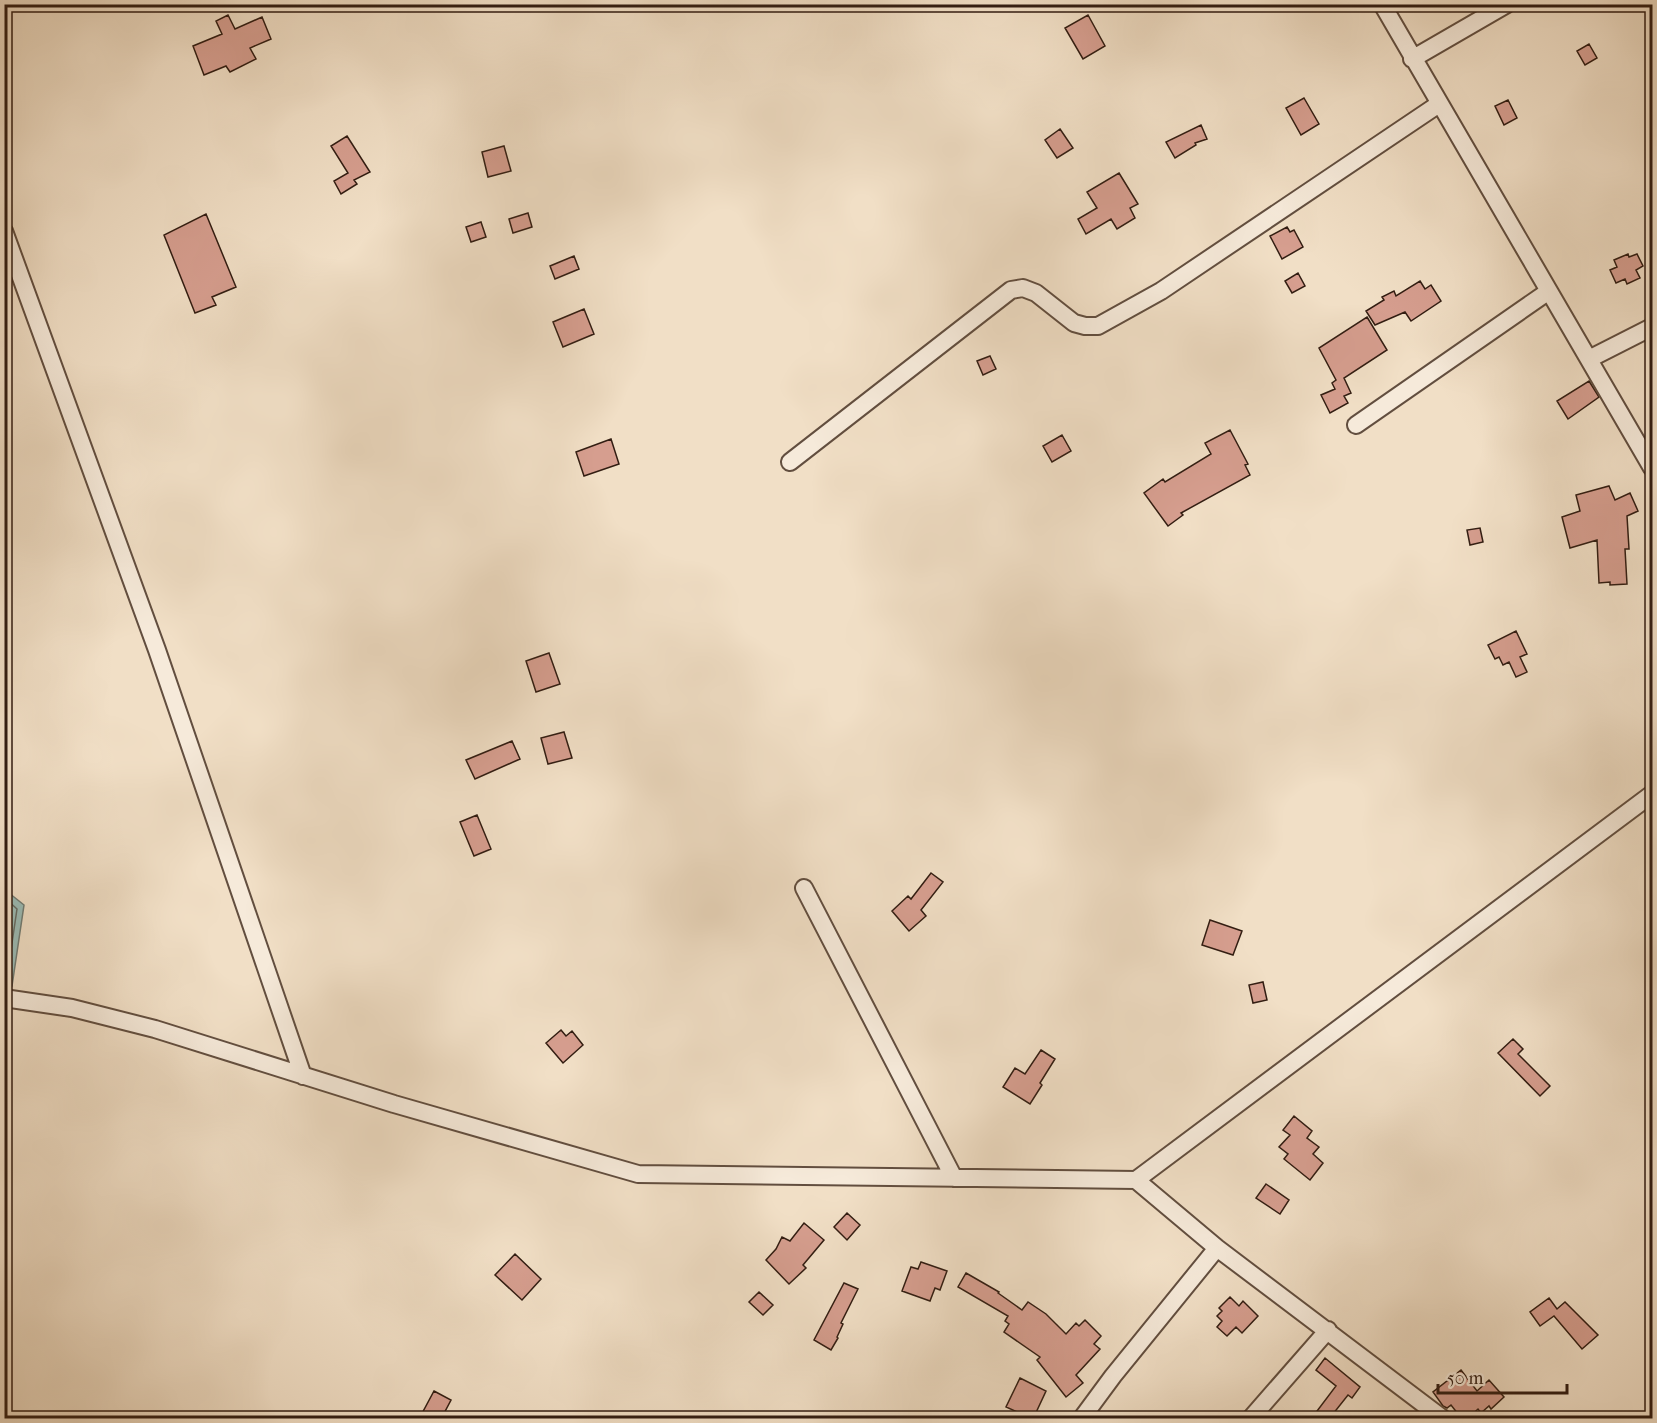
<svg xmlns="http://www.w3.org/2000/svg" width="1657" height="1423" font-family="'IM FELL French Canon',serif">
	<style>
		.water { fill: #9bbcb6; stroke: #717c74; stroke-width: 1.5 }
		.lines { fill: none; stroke-linecap: round; stroke-linejoin: round }
		.shore { stroke: #666c64; stroke-width: 1.5 }
		.building { fill: #d69e8f; stroke: #321d12; stroke-width: 1.5 }
		.minor-casing { stroke: #624e3f; stroke-width: 20 }
		.minor { stroke: #f6eada; stroke-width: 16 }
	</style>
	<rect width="100%" height="100%" fill="#f1dfc6"/>
	<filter id="stains"><feTurbulence type="fractalNoise" baseFrequency=".00333" numOctaves="4"/><feColorMatrix values="0 0 0 0 .2 0 0 0 0 .09 0 0 0 0 .02 0 0 0 .5 -.17"/></filter>
	<radialGradient id="worn" r=".72"><stop offset=".6" stop-color="#630" stop-opacity="0"/><stop offset="1" stop-color="#630" stop-opacity=".3"/></radialGradient>
	<path class="water" d="M4,889L24,905L12,986H5Z"/>
	<g class="lines">
		<path class="shore" d="M4,897L17,909L7,977L4,980"/>
	</g>
	<path class="building" d="M228,15L235,29L262,17L271,39L250,48L256,59L230,72L226,66L204,75L193,46L222,34L216,21Z
		M1088,15L1105,46L1083,59L1065,28Z
		M1589,44L1597,58L1585,65L1577,51Z
		M1304,98L1319,124L1301,135L1286,108Z
		M1508,100L1517,118L1504,125L1495,106Z
		M1201,125L1207,139L1195,143L1196,145L1175,158L1166,142Z
		M1060,129L1073,148L1057,158L1045,140Z
		M347,136L370,172L354,180L357,184L341,194L334,181L348,173L331,146Z
		M504,146L511,171L488,177L482,152Z
		M1119,173L1138,204L1130,208L1135,218L1117,229L1111,219L1086,234L1078,219L1097,208L1087,192Z
		M528,213L532,227L513,233L509,219Z
		M206,214L236,287L212,297L216,305L195,313L164,235Z
		M481,222L486,237L471,242L466,227Z
		M1287,227L1290,232L1294,230L1303,247L1282,259L1270,236Z
		M1628,254L1629,257L1637,254L1643,266L1636,270L1640,278L1627,284L1625,279L1616,283L1610,270L1617,267L1614,260Z
		M574,256L579,269L555,279L550,266Z
		M1298,273L1305,286L1292,293L1285,281Z
		M1420,281L1425,289L1431,285L1441,301L1411,321L1405,312L1375,325L1366,311L1384,300L1382,297L1394,291L1396,296Z
		M584,309L594,334L563,347L553,322Z
		M1367,317L1387,350L1344,378L1351,393L1344,396L1348,403L1330,413L1321,395L1335,389L1332,383L1336,380L1319,348Z
		M990,356L996,369L983,375L977,361Z
		M1589,381L1599,397L1568,419L1557,401Z
		M1230,430L1248,464L1245,465L1250,475L1181,513L1183,515L1168,526L1144,493L1163,479L1165,482L1211,454L1205,443Z
		M1062,435L1071,451L1052,462L1043,446Z
		M611,439L619,464L584,476L576,452Z
		M1609,486L1615,500L1630,493L1638,511L1627,516L1629,549H1625L1627,584L1610,585V582L1599,583L1597,540L1570,548L1562,517L1580,511L1576,495Z
		M1480,528L1483,542L1470,545L1467,530Z
		M1516,631L1527,654L1520,657L1527,672L1516,677L1509,662L1503,665L1499,657L1495,659L1488,645Z
		M549,653L560,684L536,692L526,661Z
		M564,732L572,758L548,764L541,738Z
		M512,741L520,759L475,779L466,760Z
		M477,815L491,849L474,856L460,822Z
		M931,873L943,882L921,910L926,916L909,931L892,911L908,896L911,899Z
		M1210,920L1242,931L1233,955L1202,945Z
		M1263,982L1267,1000L1253,1003L1249,985Z
		M561,1030L566,1036L572,1031L583,1045L563,1063L546,1043Z
		M1513,1039L1523,1049L1518,1054L1550,1086L1540,1096L1498,1053Z
		M1041,1050L1055,1059L1040,1083L1042,1085L1030,1104L1003,1087L1015,1068L1025,1074Z
		M1294,1116L1312,1131L1307,1138L1319,1147L1313,1154L1323,1163L1310,1180L1284,1159L1288,1154L1279,1147L1290,1135L1283,1130Z
		M1266,1184L1289,1200L1280,1214L1256,1198Z
		M847,1213L860,1225L847,1240L834,1227Z
		M804,1223L824,1240L803,1265L806,1268L789,1284L766,1260L776,1249L782,1237L790,1241Z
		M515,1254L541,1279L522,1300L495,1275Z
		M921,1262L947,1271L940,1290L935,1288L930,1301L902,1291L911,1267L918,1269Z
		M966,1273L999,1292L998,1293L1022,1310L1028,1302L1046,1314L1066,1334L1076,1323L1079,1326L1085,1320L1101,1336L1094,1344L1100,1349L1076,1375L1083,1383L1066,1397L1037,1360L1040,1357L1004,1332L1009,1324L1005,1321L1008,1316L958,1287Z
		M844,1283L858,1289L841,1323L843,1324L837,1337L838,1338L831,1350L814,1340Z
		M759,1292L773,1305L763,1315L749,1302Z
		M1230,1297L1239,1306L1243,1301L1258,1316L1242,1333L1236,1327L1227,1336L1217,1327L1222,1321L1217,1316L1222,1311L1219,1308Z
		M1549,1298L1557,1309L1565,1302L1598,1335L1582,1349L1554,1316L1540,1326L1530,1312Z
		M1325,1358L1360,1387L1352,1398L1348,1395L1329,1419H1311L1336,1386L1316,1370Z
		M1461,1370L1477,1391L1489,1380L1504,1397L1491,1409L1489,1406L1481,1413L1478,1409L1467,1419H1462L1451,1405L1447,1408L1443,1406L1433,1392Z
		M1020,1378L1046,1391L1033,1419L1006,1407Z
		M434,1391L451,1400L441,1419H419Z"/>
	<g class="lines">
		<g class="minor-casing">
			<path id="minor" d="M1382,4L1652,468
				M1412,59L1507,4
				M4,231L157,650L303,1076
				M1589,359L1652,327
				M1356,425L1549,291
				M790,462L1011,290L1023,288L1036,293L1074,323L1085,326H1098L1161,291L1439,104
				M804,888L954,1178
				M4,998L72,1008L155,1029L394,1104L638,1174L1136,1180L1652,794
				M1136,1180L1217,1248L1442,1418
				M1082,1418L1113,1376L1217,1248
				M1251,1418L1328,1330"/>
		</g>
		<use href="#minor" class="minor"/>
	</g>
	<rect width="1657" height="1423" fill="none" stroke="#f1dfc6" stroke-width="24"/>
	<rect x="6" y="6" width="1645" height="1411" fill="none" stroke="#321d12" stroke-width="3"/>
	<rect x="12" y="12" width="1633" height="1399" fill="none" stroke="#321d12" stroke-width="1.5"/>
	<path d="M1438 1384v9h129v-9" fill="none" stroke="#321d12" stroke-width="3"/>
	<text x="1447" y="1384" font-size="18" fill="#321d12" stroke="#f6eada" stroke-width="4.5" paint-order="stroke">50 m</text>
	<rect width="100%" height="100%" filter="url(#stains)"/>
	<rect width="100%" height="100%" fill="url(#worn)"/>
</svg>
